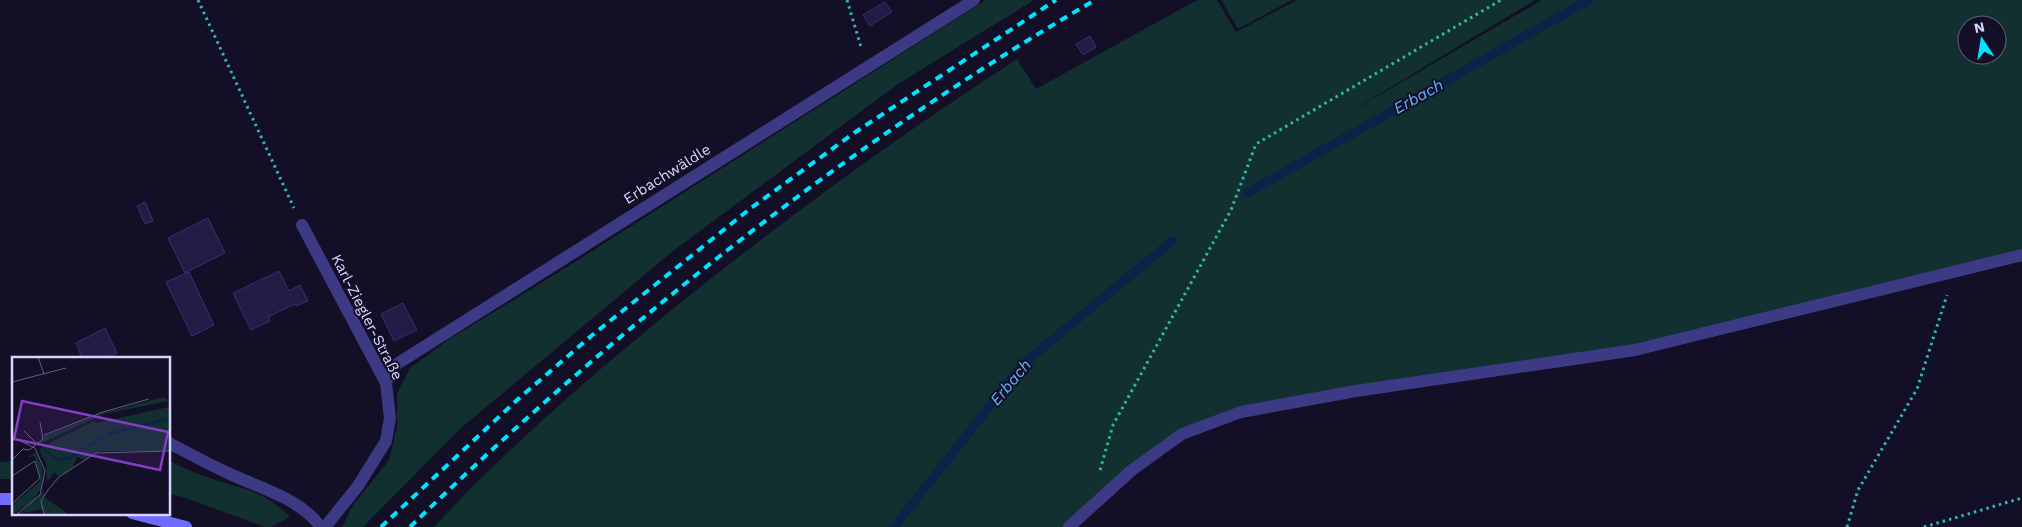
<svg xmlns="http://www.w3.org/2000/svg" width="2022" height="527" font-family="'Work Sans',sans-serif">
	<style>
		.green { fill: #12302f; fill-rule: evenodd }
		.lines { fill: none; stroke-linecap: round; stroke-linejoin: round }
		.stream { stroke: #0c2248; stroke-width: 9 }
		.building { fill: #241b47; stroke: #3b2d73 }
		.path { stroke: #2fb8b0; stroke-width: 3; stroke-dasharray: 2.5 4; stroke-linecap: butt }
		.lane { stroke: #3d3a85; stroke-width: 12 }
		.street { stroke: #3d3a85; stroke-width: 12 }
		.secondary { stroke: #6f6bff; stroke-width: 12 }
		.rail { stroke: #00e5ff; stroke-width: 4; stroke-dasharray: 8 6; stroke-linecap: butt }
		.labels { text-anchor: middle; stroke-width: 4; stroke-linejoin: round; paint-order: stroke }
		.street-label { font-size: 15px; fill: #d9d4ff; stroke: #130f26 }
		.water-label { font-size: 16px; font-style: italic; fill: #62b6ff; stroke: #130f26 }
		.inset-river { fill: none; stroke: #0c2248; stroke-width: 2.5 }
		.inset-road { fill: none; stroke: #625e7d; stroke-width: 1 }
		.view { fill: #843dc5; fill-opacity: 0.15; stroke: #843dc5; stroke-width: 2.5 }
		.inset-edge { fill: none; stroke: #d9d4ff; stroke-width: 2.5 }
	</style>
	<rect width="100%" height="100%" fill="#130f26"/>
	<path class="green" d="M986,0H1034L898,84L673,251L460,429L363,527H342L353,505L389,460L397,427V393L410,368L448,340L567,267Z
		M1197,0H1217L1236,32L1297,0H1535L1335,121L1542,0H2022V255L1635,350L1241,412L1182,435L1069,527H434C504,451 583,383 663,317C776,225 894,139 1017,59L1036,89ZM1967,25H1997V55H1967Z
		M1221,0H1292L1238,29Z
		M14,461V479H0V462Z
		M169,461C181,466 192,472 204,476C240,490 261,487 290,517L271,527H265L183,497L169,494Z"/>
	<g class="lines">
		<path class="stream" d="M1247,193L1589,0
			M894,527L1023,364L1172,241"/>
	</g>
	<path class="building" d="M885,2L892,12L870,26L863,15Z
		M1090,36L1096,47L1083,55L1076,44Z
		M145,202L153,221L145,224L137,206Z
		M208,218L225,253L185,273L168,238Z
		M279,271L289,291L300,285L308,301L296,306L295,304L268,317L270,321L251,330L233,293Z
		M189,272L214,325L192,336L166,282Z
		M403,303L417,330L394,341L381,314Z
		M105,328L117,353L106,358H82L76,343Z"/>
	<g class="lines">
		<path class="path" d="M198,0L294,208
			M847,0L861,47
			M1100,470L1113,425L1231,210L1256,144L1501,0
			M1847,527L1858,490L1917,389L1947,295
			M1924,527L2022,498"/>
		<path class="lane" d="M386,383L392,367L974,0"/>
		<path class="street" d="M302,225L386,383L390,418L386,441L358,486L325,527
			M169,443C188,453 208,464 228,473C261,489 298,497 321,527
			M1069,527L1132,470L1182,434L1241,412L1356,391L1635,350L2022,255"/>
		<path class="secondary" d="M0,499H14
			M132,513L186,527"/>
		<path class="rail" d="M381,527L517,400L590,337L751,208L854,133L1056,0
			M410,527C617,327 846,145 1095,0"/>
	</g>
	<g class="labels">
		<g class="street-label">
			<text transform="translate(667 174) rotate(-32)" y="5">Erbachwäldle</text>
			<text transform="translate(367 317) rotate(63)" y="5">Karl-Ziegler-Straße</text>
		</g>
		<g class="water-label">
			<text transform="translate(1418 96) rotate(-29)" y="6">Erbach</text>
			<text transform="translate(1010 382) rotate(-50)" y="6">Erbach</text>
		</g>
	</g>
	<g transform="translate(12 357)">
		<rect width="158" height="158" fill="#130f26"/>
		<path d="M152,40L157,44L92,57L26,88L32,79L91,56ZM157,50V94H88L73,103L65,100L60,112L47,119L42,116L35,125L34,106L27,93L39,85L82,64L84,66ZM24,95L31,113L29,131L21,144L1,157L0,149L28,124L23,99L14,101ZM32,134V140L56,157H32L30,152L7,157Z" fill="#12302f"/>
		<path class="inset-river" d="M97,77L158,61M31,92L45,103L58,101L91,80"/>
		<path class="inset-road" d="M26,0L32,17M0,25L54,11M12,74L25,87M32,78L91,55L137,42M0,80L23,91L33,114L28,138L5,157M11,92L17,93L31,82L28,65M0,103L11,92M0,119L23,104L28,121L0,147M32,157L29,144L36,133L47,120L84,96L158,94"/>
		<path class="view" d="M10,44L156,75L148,113L2,82Z"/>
		<rect width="158" height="158" class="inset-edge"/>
	</g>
	<g transform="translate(1982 40) rotate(348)"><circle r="24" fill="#130f26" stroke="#625e7d"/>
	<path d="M0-4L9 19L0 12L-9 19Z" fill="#00e5ff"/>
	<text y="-8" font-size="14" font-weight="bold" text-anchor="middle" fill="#d9d4ff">N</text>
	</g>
</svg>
